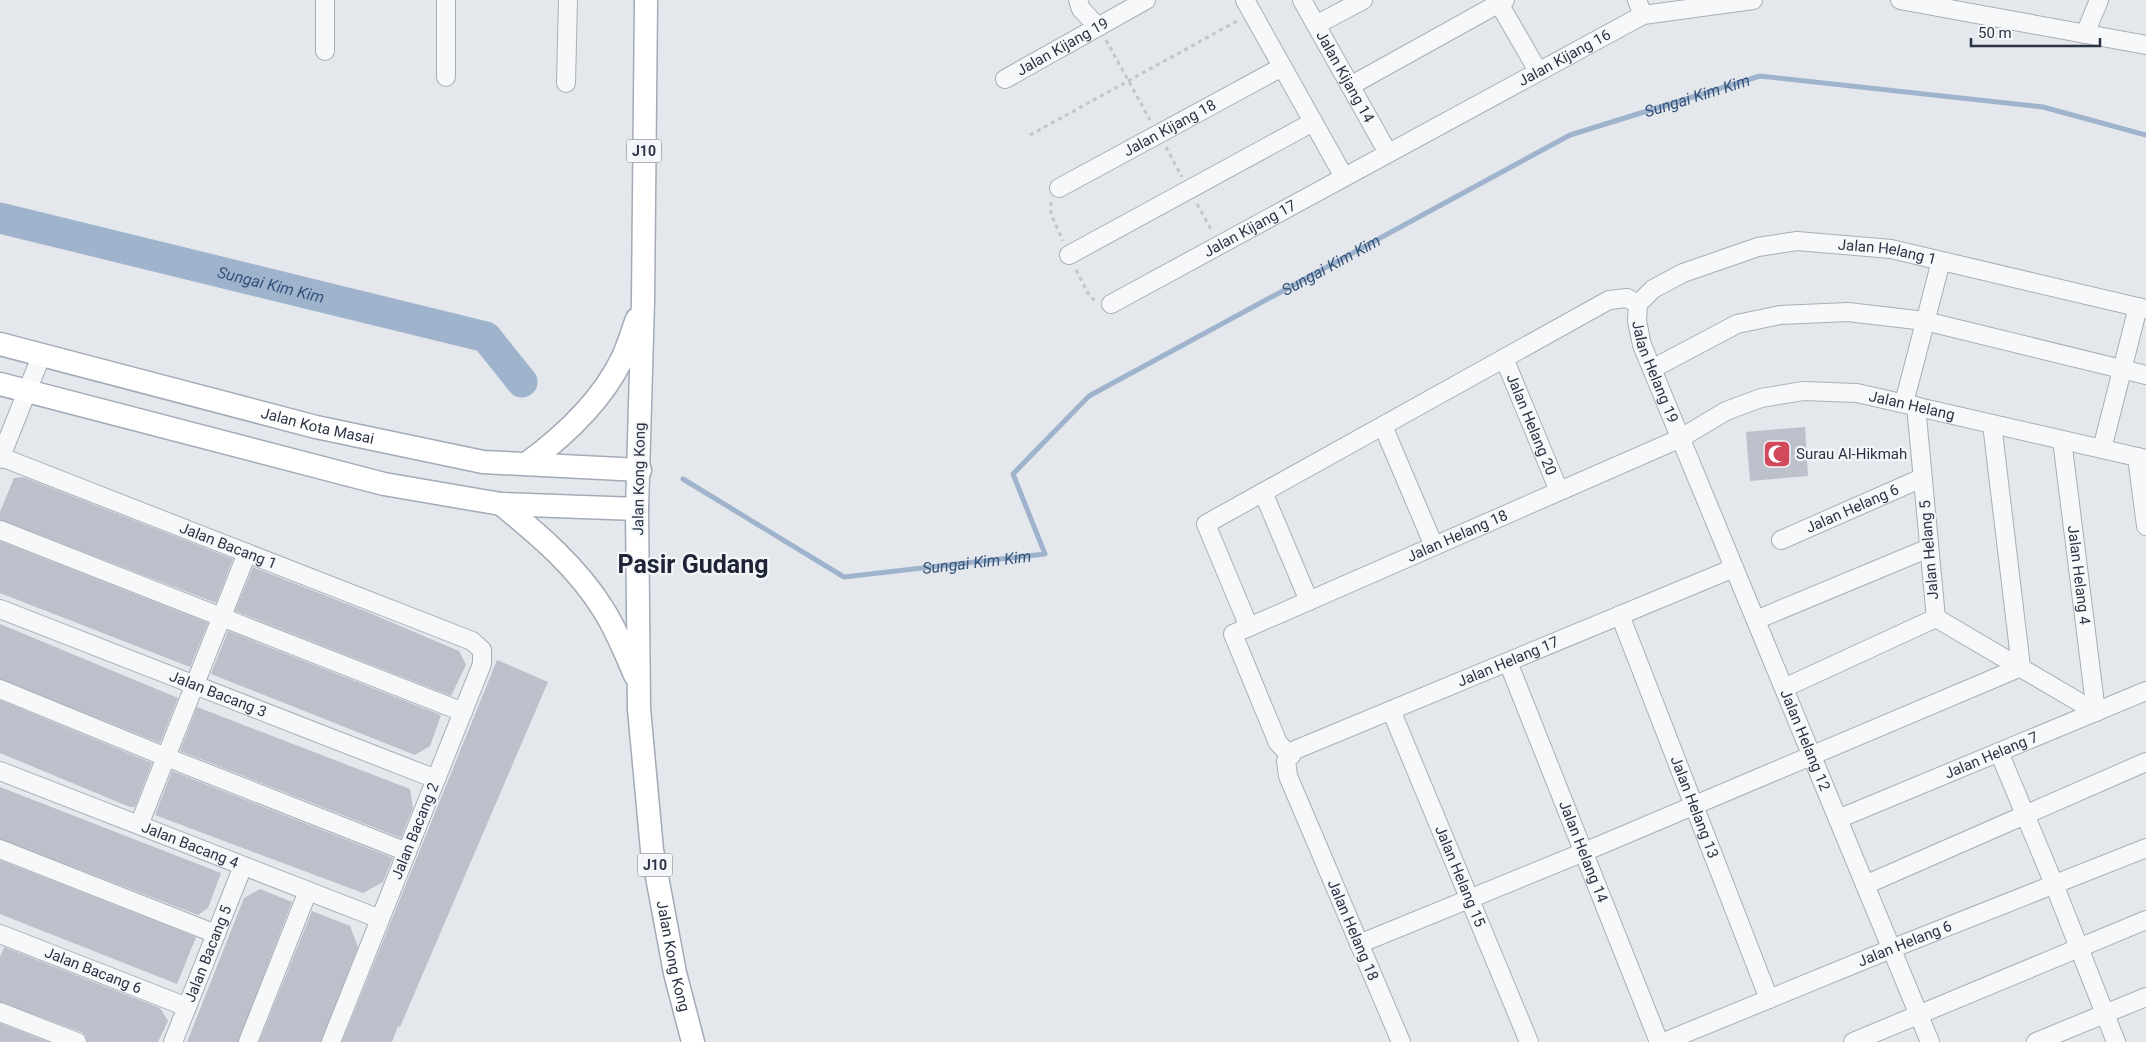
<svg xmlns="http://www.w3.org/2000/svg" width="2146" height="1042" font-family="Roboto,sans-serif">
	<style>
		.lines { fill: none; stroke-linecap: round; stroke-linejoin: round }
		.stream { stroke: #9fb4cc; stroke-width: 5 }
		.river { stroke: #9fb4cc; stroke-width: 31 }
		.building { fill: #bbc0ca }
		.minor-casing { stroke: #a9aeb7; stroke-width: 20 }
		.major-casing { stroke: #a3abb8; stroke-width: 25 }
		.path { stroke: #c2c5cb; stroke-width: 3; stroke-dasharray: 4 4; stroke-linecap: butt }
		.minor { stroke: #f7f8fa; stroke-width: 18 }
		.major { stroke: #fff; stroke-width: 22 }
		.labels { text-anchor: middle; stroke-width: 4.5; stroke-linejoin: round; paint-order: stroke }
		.shield { fill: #f4f6f9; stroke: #676e7b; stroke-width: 1 }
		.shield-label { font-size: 14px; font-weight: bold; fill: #2b3445 }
		.street-label { font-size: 15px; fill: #2b3445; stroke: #f4f6f9 }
		.poi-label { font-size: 15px; fill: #2b3445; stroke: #f4f6f9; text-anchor: start }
		.water-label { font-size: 16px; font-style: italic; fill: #34527a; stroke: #f4f6f9 }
		.town-label { font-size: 25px; font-weight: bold; fill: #1d2536; stroke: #f4f6f9 }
	</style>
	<rect width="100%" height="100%" fill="#e4e7ec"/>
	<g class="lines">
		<path class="stream" id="s1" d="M683,479L844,577L1045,554L1013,474L1089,396L1570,135L1760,76L2043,107L2146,135"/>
		<path class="river" id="s2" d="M0,218L486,337L522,382"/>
	</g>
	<path class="building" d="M1805,427L1808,476L1750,481L1746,432Z
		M23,477L233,559L216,603L0,520V512L14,478Z
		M0,541L208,623L190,667L0,593Z
		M253,567L365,611L459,651L466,665L451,696L235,611Z
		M0,624L178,698L160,743L0,679Z
		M228,631L441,715L430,746L415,755L211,674Z
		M497,660L548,682L400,1027L398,1026L392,1042H342Z
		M0,700L152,763L135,807H130L0,753Z
		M197,707L410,789L413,808L401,838L180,751Z
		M172,771L393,858L383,882L363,893L155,815Z
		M0,787L221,873L208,908L198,915L0,839Z
		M0,860L196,937L177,984L0,914Z
		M260,889L292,902L238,1042H187L244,898Z
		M312,911L350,926L358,947L321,1042H259Z
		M4,947L160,1008L168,1021L158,1042H87L86,1036L81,1032L0,1002V957Z
		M0,1023L48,1042H0Z"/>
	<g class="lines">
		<g class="minor-casing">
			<g id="minor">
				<path d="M1078,0L1081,9L1098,27"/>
				<path d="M1245,0L1344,177"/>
				<path id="s3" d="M1302,0L1388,153"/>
				<path d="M1497,0L1538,71"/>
				<path d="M1637,0L1643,15"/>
				<path d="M1900,0L2146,45"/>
				<path d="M1316,25L1363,0"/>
				<path d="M2085,34L2099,0"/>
				<path d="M325,51V0"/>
				<path d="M446,77V0"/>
				<path id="s4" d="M1005,79L1146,0"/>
				<path d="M566,83L568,0"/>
				<path d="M1350,86L1505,0"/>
				<path id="s5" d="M1059,188L1282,67"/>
				<path d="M1069,255L1313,122"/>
				<path id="s6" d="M1111,304L1643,15L1753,0"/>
				<path id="s7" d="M1638,304L1637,321L1642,345L1930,1042"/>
				<path id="s8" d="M1638,304L1653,289L1683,273L1758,247L1797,241L1891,249L2146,309"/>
				<path id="s9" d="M1504,358L1559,491"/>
				<path d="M1652,369L1737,324L1780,315L1848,312L1925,321L2146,375"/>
				<path d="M1904,403L1941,261"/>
				<path d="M1383,426L1434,546"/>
				<path id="s10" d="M2062,440L2096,712"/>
				<path d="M2102,449L2138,307"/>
				<path id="s11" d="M1,457L472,641L482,650V664L331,1042"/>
				<path d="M2137,457L2146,526"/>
				<path d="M0,459L42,354"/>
				<path d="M1263,492L1309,601"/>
				<path d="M0,530L463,712"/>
				<path id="s12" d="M1781,540L1922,478"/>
				<path id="s13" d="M0,609L436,779"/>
				<path id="s14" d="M1620,615L1769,999"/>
				<path d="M1936,618L2096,712"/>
				<path d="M1756,620L1929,548"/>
				<path d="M1249,627L1206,524L1609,300L1627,298L1638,304"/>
				<path id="s15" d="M1508,662L1659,1042"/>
				<path d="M1784,688L1936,618L1916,406"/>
				<path d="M0,689L166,757L407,852"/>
				<path id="s16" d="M1391,710L1529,1042"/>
				<path d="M1999,752L2054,884L2116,1042"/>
				<path id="s17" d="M1291,756L1278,743L1233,634L1681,438L1726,411L1761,398L1803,391L1857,393L2146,459"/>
				<path id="s18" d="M0,771L380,919"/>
				<path id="s19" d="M1838,819L2146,691"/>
				<path d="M139,825L247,553"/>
				<path d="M0,849L216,934"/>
				<path d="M1865,885L2146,762"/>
				<path id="s20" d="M0,934L187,1007"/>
				<path d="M1359,944L1584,852L2021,667L1992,424"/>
				<path d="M0,1012L77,1042"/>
				<path id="s21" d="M173,1042L243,866"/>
				<path d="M248,1042L308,891"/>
				<path id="s22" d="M1401,1042L1288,776L1286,761L1295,750L1734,568"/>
				<path id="s23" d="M1664,1042L1891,949L2146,848"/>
				<path d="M1853,1042L2146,920"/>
				<path d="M2036,1042L2146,997"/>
			</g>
		</g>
		<g class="major-casing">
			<g id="major">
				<path id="s24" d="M646,0L643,301L637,509L639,709L652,850L675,973L693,1042"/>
				<path id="s25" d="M0,344L316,427L483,462L640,470"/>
				<path d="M0,384L384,484L501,504L637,509"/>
				<path d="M526,464C563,437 601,402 622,359C628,347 632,332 637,319"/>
				<path d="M501,504C538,534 577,567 603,609C616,629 625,652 635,675"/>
			</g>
		</g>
		<path class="path" d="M1106,40L1150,120
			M1030,135L1237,21
			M1166,147L1182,177
			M1051,202V214L1063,241
			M1197,204L1212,231
			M1076,270L1089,295L1096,302"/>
		<use href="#minor" class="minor"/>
		<use href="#major" class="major"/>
	</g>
	<defs>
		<g id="mosque-square" transform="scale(1.4375)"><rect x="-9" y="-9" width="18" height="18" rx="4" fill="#d1495b" stroke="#f4f6f9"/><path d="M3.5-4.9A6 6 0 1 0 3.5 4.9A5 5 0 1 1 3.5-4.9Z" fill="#fff"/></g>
	</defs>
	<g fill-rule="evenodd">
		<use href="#mosque-square" x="1777" y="454"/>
	</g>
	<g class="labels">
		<g class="shield">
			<rect x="626.5" y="139.5" width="35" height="23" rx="4"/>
			<rect x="637.5" y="853.5" width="35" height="23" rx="4"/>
		</g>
		<g class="shield-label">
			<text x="644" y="156">J10</text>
			<text x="655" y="870">J10</text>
		</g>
		<g class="street-label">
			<text dy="5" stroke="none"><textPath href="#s4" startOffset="66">Jalan Kijang 19</textPath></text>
			<text dy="5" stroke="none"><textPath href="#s6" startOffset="516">Jalan Kijang 16</textPath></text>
			<text dy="5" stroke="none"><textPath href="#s3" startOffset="88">Jalan Kijang 14</textPath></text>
			<text dy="5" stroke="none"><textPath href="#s5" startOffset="126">Jalan Kijang 18</textPath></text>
			<text dy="5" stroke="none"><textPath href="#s6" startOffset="158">Jalan Kijang 17</textPath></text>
			<text dy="5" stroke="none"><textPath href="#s8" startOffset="265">Jalan Helang 1</textPath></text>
			<text dy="5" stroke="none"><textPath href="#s7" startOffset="71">Jalan Helang 19</textPath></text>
			<text dy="5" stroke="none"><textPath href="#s17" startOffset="868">Jalan Helang</textPath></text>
			<text dy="5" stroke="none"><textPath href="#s9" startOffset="72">Jalan Helang 20</textPath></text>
			<text dy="5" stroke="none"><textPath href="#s25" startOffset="328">Jalan Kota Masai</textPath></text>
			<text transform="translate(639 479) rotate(-89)" y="5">Jalan Kong Kong</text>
			<text dy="5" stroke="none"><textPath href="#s12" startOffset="78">Jalan Helang 6</textPath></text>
			<text dy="5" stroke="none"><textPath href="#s17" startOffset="381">Jalan Helang 18</textPath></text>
			<text dy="5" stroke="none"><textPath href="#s11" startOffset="244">Jalan Bacang 1</textPath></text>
			<text transform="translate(1929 550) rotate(-95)" y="5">Jalan Helang 5</text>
			<text dy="5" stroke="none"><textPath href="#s10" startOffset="136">Jalan Helang 4</textPath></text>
			<text dy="5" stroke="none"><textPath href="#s22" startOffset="549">Jalan Helang 17</textPath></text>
			<text dy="5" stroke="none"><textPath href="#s13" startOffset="234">Jalan Bacang 3</textPath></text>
			<text dy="5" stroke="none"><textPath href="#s7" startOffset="469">Jalan Helang 12</textPath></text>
			<text dy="5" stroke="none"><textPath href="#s19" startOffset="166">Jalan Helang 7</textPath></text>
			<text dy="5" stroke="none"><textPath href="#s14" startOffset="206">Jalan Helang 13</textPath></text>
			<text transform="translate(415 831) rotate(-68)" y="5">Jalan Bacang 2</text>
			<text dy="5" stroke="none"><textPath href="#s18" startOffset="204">Jalan Bacang 4</textPath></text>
			<text dy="5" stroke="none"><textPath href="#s15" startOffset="204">Jalan Helang 14</textPath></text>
			<text dy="5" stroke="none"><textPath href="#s16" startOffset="180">Jalan Helang 15</textPath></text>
			<text transform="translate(1353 930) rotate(67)" y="5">Jalan Helang 18</text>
			<text dy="5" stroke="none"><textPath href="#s23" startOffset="260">Jalan Helang 6</textPath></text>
			<text dy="5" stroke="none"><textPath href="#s21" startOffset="95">Jalan Bacang 5</textPath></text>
			<text dy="5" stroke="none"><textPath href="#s24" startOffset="959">Jalan Kong Kong</textPath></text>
			<text dy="5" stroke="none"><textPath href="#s20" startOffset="100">Jalan Bacang 6</textPath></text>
		</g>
		<g class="poi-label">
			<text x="1796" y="459">Surau Al-Hikmah</text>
		</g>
		<g class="water-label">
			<text dy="6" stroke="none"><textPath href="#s1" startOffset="1266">Sungai Kim Kim</textPath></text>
			<text dy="6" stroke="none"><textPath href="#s1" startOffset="861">Sungai Kim Kim</textPath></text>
			<text dy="6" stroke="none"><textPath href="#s2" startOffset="279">Sungai Kim Kim</textPath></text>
			<text dy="6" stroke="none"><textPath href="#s1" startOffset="322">Sungai Kim Kim</textPath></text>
		</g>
		<g class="town-label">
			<text x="693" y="573">Pasir Gudang</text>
		</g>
	</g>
	<path d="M1971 38v8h129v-8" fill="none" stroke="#2b3445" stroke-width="2.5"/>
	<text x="1978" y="38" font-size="15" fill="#2b3445" stroke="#f4f6f9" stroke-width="4" paint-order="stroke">50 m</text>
</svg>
